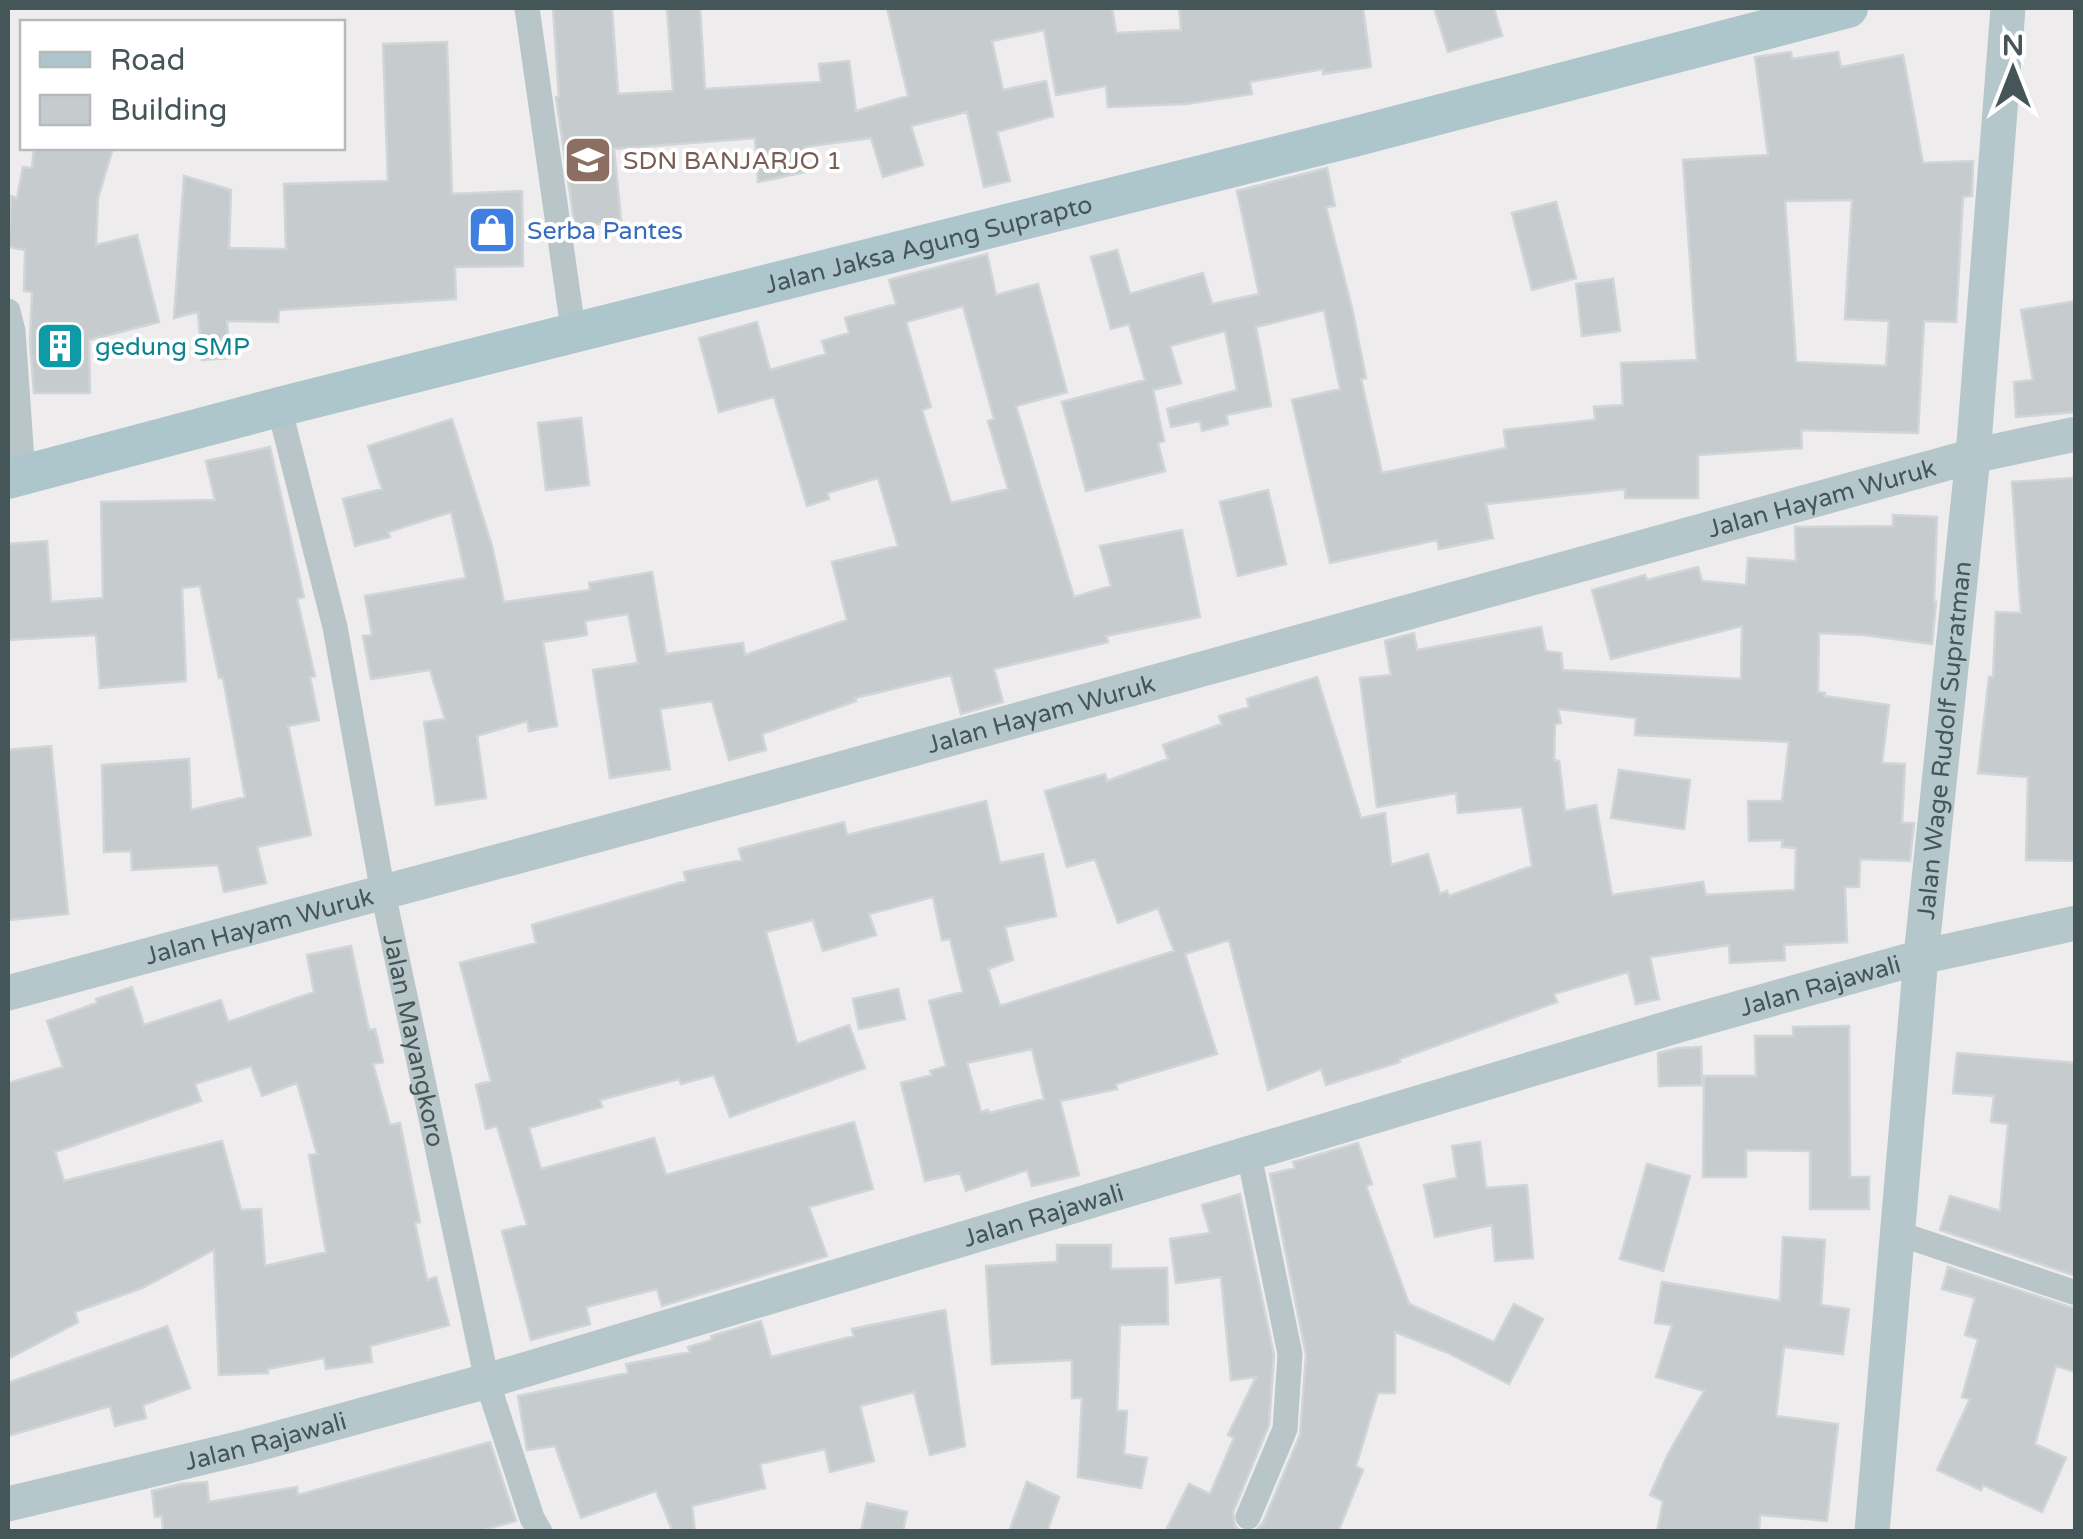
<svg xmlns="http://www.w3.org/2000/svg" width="2083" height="1539" font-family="'Varela Round',sans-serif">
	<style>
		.building { fill: #c6ccce; stroke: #d0d5d8; stroke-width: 2.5; fill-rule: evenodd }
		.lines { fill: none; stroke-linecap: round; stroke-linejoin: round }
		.street { stroke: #b8c6c9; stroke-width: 25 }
		.secondary { stroke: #b5c7cb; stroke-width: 35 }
		.primary { stroke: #acc6cb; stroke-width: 40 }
		.labels { text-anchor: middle; stroke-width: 8; stroke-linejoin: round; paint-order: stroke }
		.education-label { font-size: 25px; fill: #785e54; stroke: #fff; text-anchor: start }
		.shop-label { font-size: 25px; fill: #366cbe; stroke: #fff; text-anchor: start }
		.street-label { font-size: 25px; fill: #455659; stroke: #fff }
		.culture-label { font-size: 25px; fill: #0d838f; stroke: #fff; text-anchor: start }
	</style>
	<rect width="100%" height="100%" fill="#efeced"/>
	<path class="building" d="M553,8H612L618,94L673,91L667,8H700L705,89L821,82L819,64L849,61L856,111L908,96L887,8H1112L1116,33L1181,30L1179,8H1363L1371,67L1323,74V69L1250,82L1252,94L1186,104L1108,107L1106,86L1056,95L1044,30L992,41L1003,90L1046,81L1053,116L997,132L1010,181L984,187L967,112L911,126L923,165L883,177L871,138L804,147L805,172L758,182L755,138L614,149L621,220L575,228L556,97H559Z
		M1434,8H1494L1502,36L1448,52Z
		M447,42L452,194L522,191L523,266L455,267L456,299L279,310L278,322L227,321L230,358L202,360L198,312L174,318L184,176L231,190L229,248L286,249L284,184L388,181L383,44Z
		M1791,52L1792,59L1838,52L1841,67L1903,55L1923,163L1973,161L1972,196L1963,197L1956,322L1924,321L1918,433L1801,430L1802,448L1698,455V498H1625V489L1486,504L1493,538L1439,549L1437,540L1330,563L1292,400L1340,389L1324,310L1256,327L1271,406L1226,415L1228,424L1202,431L1200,421L1171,427L1167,409L1237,390L1225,331L1170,346L1181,383L1153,390L1164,441L1158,443L1165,471L1086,491L1062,402L1145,380L1129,324L1111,329L1091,257L1117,250L1130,294L1203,273L1212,304L1259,294L1237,191L1327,168L1335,206L1326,207L1352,308L1366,378L1361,379L1382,473L1506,448L1504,430L1595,420L1594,407L1623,405L1621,363L1697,360L1683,160L1768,155L1755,57ZM1852,200L1845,319L1889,321L1886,366L1796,362L1785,201Z
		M34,148H113L98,198L96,245L137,235L159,322L89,340L90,393H34L30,342L32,292L24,291L25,250L8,247L11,196L17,198L23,167L32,168Z
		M1556,202L1576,278L1532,290L1512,213Z
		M987,254L996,295L1038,284L1067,392L1016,406L1074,597L1111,586L1100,546L1182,530L1200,617L1106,636L1108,642L994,669L1003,702L961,714L951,675L855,698L856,701L762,734L766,750L729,760L712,701L660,709L670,769L610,778L593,670L638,663L628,614L585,621L587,635L543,642L557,726L529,731L527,721L477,736L486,798L436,805L424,722L445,719L430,670L371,679L363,636L372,635L365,596L466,578L451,512L388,532L390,537L355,546L343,499L382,489L368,446L452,419L492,546L504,602L590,590L589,583L652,572L666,654L743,643L745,655L847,620L832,562L898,546L878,478L827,493L829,499L807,506L774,397L719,412L699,338L757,322L770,370L826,354L822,341L849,333L845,318L896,304L889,280ZM963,306L994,419L988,421L1008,489L951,503L922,410L931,407L906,322Z
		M1613,279L1620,331L1582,336L1576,284Z
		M2076,301V412L2016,417L2014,382L2033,380L2021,310Z
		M581,418L589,485L546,490L538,423Z
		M270,447L304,597L297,599L315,676L310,677L319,720L288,726L311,835L257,847L266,883L224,892L218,865L132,870L131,851L104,852L102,765L189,759L191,810L245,797L223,678H219L200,586L182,588L186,681L100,688L96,635L8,640V544L47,541L51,602L103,598L101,502L215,500L206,461Z
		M2073,478L2076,861L2026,860L2028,777L1978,773L1989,677H1993L1996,612L2021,613L2012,482Z
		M1268,490L1286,564L1238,576L1220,502Z
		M1893,515L1937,517L1934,602H1936L1932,644L1864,635L1819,633L1818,692L1825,693L1824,696L1889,705L1882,763L1905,764L1902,823H1914L1910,861L1860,859L1859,887H1845L1847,942L1784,945L1785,960L1730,963L1729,945L1650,957L1659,999L1636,1004L1628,972L1554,994L1557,1002L1399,1059L1400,1062L1326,1085L1321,1069L1268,1090L1229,940L1185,954L1217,1054L1116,1084L1117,1089L1060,1101L1079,1175L1032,1186L1027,1170L966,1191L960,1173L925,1181L901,1083L932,1075L930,1071L946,1066L929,1001L963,992L950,939L942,940L933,897L869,914L876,935L823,951L813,920L766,932L797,1044L849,1025L865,1068L730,1117L714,1075L681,1084L679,1079L600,1100L602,1107L529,1128L541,1169L654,1138L666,1175L854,1122L873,1189L809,1207L827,1256L662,1306L657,1289L586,1307L590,1324L531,1340L502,1231L527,1225L497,1126L486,1129L476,1085L491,1081L460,963L536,943L532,925L686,881L684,872L742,860L739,849L844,822L847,835L986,801L1000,863L1043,854L1056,916L1005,927L1013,960L988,969L1000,1006L1174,951L1158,908L1118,923L1095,859L1067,867L1045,791L1105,774L1107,781L1168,759L1163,745L1222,724L1219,716L1249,707L1247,699L1317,677L1361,818L1385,813L1391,865L1428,854L1440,894L1447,891L1449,896L1532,866L1522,807L1458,813L1456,793L1377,807L1360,678L1391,675L1385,641L1414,633L1417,650L1541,627L1546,651L1561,653L1563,670L1741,679L1742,626L1611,659L1592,590L1645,575L1647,580L1698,567L1702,581L1746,585L1748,558L1796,561L1795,527L1893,526ZM1558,709L1636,718L1635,735L1789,742L1782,801H1748L1749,841L1783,840L1782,847L1796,848L1795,890L1706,895L1703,882L1612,895L1596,805L1565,811L1559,761L1554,760L1555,724L1561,723ZM1032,1049L1044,1099L989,1113L988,1110L981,1112L967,1063Z
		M51,746L68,914L8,920V750Z
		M1619,770L1690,780L1684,829L1611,818Z
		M351,946L369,1030L375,1029L383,1062L373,1064L390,1125L400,1123L420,1222L415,1223L427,1280L436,1277L449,1325L370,1346L372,1362L326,1369L324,1358L268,1369V1373L219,1375L214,1250L142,1288L75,1312L78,1322L8,1359V1083L63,1067L47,1021L97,1003L96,999L132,987L144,1025L221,1000L228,1022L314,992L307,955ZM251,1066L262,1096L297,1083L317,1154L309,1155L326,1252L265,1266L261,1209L241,1210L222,1141L64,1181L55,1152L201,1101L195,1084Z
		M898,989L905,1019L859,1029L853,999Z
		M1849,1026L1850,1177H1869V1209H1810V1151L1746,1150V1177H1703L1704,1076H1756L1755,1036H1793V1027Z
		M1701,1047L1702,1085L1659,1086L1658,1053L1678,1048Z
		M1957,1053L2076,1063V1276L1940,1230L1950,1196L2000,1211L2008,1124L1991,1122L1994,1096L1953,1093Z
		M1480,1142L1486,1188L1527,1185L1533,1258L1495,1261L1492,1225L1435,1237L1424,1185L1457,1178L1452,1146Z
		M1358,1143L1372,1184L1366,1186L1409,1304L1494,1342L1514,1304L1543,1319L1509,1384L1448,1353L1395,1332V1393H1378L1356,1466L1363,1470L1338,1532H1254L1263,1523L1300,1435L1306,1355L1270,1174L1295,1168L1293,1162Z
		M1647,1164L1690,1176L1663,1271L1620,1259Z
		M1240,1194L1274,1355L1269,1425L1233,1512L1235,1526L1241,1532H1165L1189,1484L1210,1494L1234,1438L1228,1435L1256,1377L1231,1380L1221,1277L1176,1283L1170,1239L1210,1233L1202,1205Z
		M1783,1237L1825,1240L1821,1305L1849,1309L1843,1354L1784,1347L1776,1416L1838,1424L1827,1521L1760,1515L1759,1532H1657L1663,1501L1650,1495L1668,1454L1704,1391L1656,1377L1672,1325L1655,1323L1662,1282L1780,1301Z
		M1057,1245H1111V1269L1167,1268L1168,1324L1120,1325L1117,1411H1127L1124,1454L1147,1458L1141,1488L1078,1477L1082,1398H1072V1360L992,1364L986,1266L1057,1262Z
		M1948,1267L2076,1309V1372L2056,1366L2035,1444L2066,1458L2042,1512L1983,1485L1981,1490L1937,1470L1970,1399L1962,1397L1978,1339L1965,1335L1975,1298L1942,1289Z
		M945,1310L965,1446L930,1455L914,1392L860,1406L874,1461L830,1472L825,1449L760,1464L765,1488L692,1506L695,1532H673L656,1491L581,1518L555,1446L527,1450L518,1396L628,1373L626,1364L690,1352L688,1347L712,1340L711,1336L761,1321L771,1357L854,1336L852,1329Z
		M167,1326L190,1388L143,1405L146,1418L115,1426L110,1406L8,1436V1383Z
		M490,1442L516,1521L476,1532H163L162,1516L155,1517L152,1491L181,1484L207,1482L209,1502L297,1487L298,1495Z
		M1027,1482L1059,1497L1047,1532H1009Z
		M867,1503L907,1512L903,1532H861Z"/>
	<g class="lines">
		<g class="street">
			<path d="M527,8L574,336"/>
			<path d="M8,311L13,331L23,475"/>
			<path id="s1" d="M279,407L335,627L383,893L487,1381L532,1518L540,1532"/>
			<path d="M1897,1233L2076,1293"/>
			<path d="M1248,1517L1285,1429L1290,1354L1249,1155"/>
		</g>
		<g class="secondary">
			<path id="s2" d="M8,993L768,789L1973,456L2076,434"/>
			<path id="s3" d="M8,1504L246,1447L487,1381L1679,1025L1921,957L2076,923"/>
			<path id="s4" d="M1872,1532L1921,957L1973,456L2008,8"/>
		</g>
		<path class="primary" id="s5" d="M8,479L279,407L1357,136L1848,8"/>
	</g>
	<defs>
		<g id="school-square" transform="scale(2.5)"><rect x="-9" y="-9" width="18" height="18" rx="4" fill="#8d6e63" stroke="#fff"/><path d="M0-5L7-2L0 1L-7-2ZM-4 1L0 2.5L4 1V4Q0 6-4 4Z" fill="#fff"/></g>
		<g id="shop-square" transform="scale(2.5)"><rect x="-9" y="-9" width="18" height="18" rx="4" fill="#3f7fe0" stroke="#fff"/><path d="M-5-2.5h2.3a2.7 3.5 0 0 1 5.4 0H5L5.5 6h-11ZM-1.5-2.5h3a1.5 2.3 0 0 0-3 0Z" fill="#fff"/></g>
		<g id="building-square" transform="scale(2.5)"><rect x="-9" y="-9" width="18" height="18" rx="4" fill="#0f9aa8" stroke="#fff"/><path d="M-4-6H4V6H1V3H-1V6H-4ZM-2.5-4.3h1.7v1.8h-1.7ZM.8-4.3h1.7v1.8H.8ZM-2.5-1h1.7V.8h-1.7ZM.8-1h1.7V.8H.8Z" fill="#fff"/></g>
	</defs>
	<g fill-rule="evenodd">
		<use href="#school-square" x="588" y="160"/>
		<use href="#shop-square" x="492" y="230"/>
		<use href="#building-square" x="60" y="346"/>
	</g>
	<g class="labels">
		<g class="education-label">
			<text x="623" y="169">SDN BANJARJO 1</text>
		</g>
		<g class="shop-label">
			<text x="527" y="239">Serba Pantes</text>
		</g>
		<g class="street-label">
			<text dy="9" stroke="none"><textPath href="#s5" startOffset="950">Jalan Jaksa Agung Suprapto</textPath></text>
			<text dy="9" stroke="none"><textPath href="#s2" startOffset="1880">Jalan Hayam Wuruk</textPath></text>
			<text dy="9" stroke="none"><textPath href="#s2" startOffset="1070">Jalan Hayam Wuruk</textPath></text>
			<text dy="9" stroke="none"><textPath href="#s4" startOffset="795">Jalan Wage Rudolf Supratman</textPath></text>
			<text dy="9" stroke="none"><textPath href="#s2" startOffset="260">Jalan Hayam Wuruk</textPath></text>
			<text dy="9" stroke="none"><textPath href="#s3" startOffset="1885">Jalan Rajawali</textPath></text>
			<text dy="9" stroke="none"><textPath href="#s1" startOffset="648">Jalan Mayangkoro</textPath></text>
			<text dy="9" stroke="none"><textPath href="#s3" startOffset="1075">Jalan Rajawali</textPath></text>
			<text dy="9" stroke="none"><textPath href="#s3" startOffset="265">Jalan Rajawali</textPath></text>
		</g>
		<g class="culture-label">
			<text x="95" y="355">gedung SMP</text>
		</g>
	</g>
	<rect width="2083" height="1539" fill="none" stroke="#455659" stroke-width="20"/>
	<rect x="20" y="20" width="325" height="130" fill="#ffffff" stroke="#b5bbbd" stroke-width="2.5"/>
	<rect x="40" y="52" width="50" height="15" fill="#acc6cb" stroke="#b5bbbd" stroke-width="2.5"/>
	<text x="110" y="70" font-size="30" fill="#455659">Road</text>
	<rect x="40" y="95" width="50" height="30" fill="#c6ccce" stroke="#b5bbbd" stroke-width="2.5"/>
	<text x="110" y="120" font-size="30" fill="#455659">Building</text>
	<g transform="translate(2013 70)" stroke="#ffffff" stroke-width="8" paint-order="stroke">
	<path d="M0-8L18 38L0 25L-18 38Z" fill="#455659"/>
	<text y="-15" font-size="28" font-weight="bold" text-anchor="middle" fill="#455659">N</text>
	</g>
</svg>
